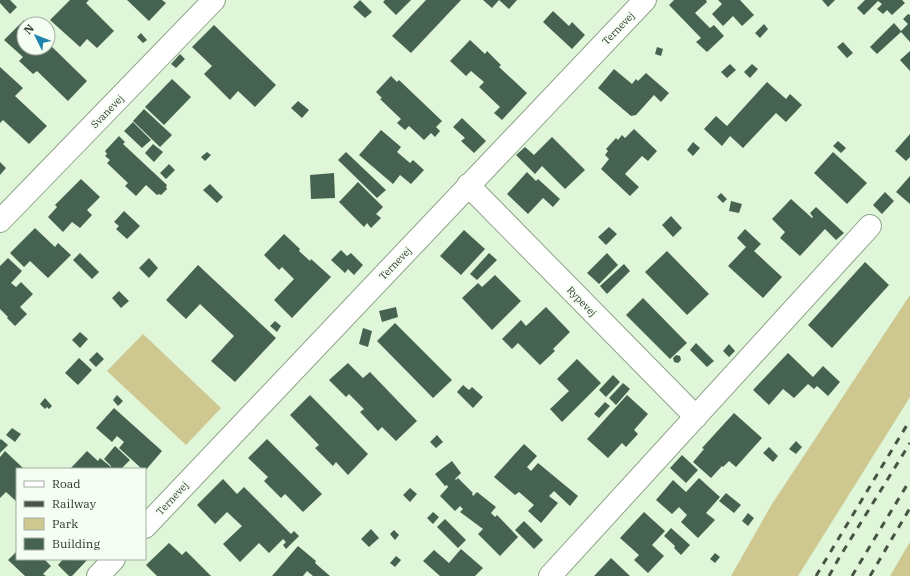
<svg xmlns="http://www.w3.org/2000/svg" width="910" height="576" font-family="'IBM Plex Serif',serif">
	<style>
		.green { fill: #cec78f }
		.building { fill: #466351 }
		.lines { fill: none; stroke-linecap: round; stroke-linejoin: round }
		.minor-casing { stroke: #8ea489; stroke-width: 24 }
		.minor { stroke: #fff; stroke-width: 22 }
		.rail { stroke: #485345; stroke-width: 3; stroke-dasharray: 7 7; stroke-linecap: butt }
		.labels { text-anchor: middle; stroke-width: 4; stroke-linejoin: round; paint-order: stroke }
		.street-label { font-size: 10px; fill: #2e372c; stroke: #f5fef2 }
	</style>
	<rect width="100%" height="100%" fill="#dff6d8"/>
	<path class="green" d="M910,295V397L798,576H731L772,504Z
		M143,334L221,408L186,445L107,371Z
		M910,542V576H890Z"/>
	<path class="building" d="M0,0H10L17,7L10,14L0,3Z
		M70,0H89L86,3L114,31L97,48L87,39L80,47L50,20Z
		M127,0H162L166,3L149,21Z
		M360,0L372,12L365,18L353,7Z
		M385,0H411L396,15L383,2Z
		M426,0H461L411,53L392,36Z
		M483,0H517L509,9L499,0L492,8Z
		M674,0H706L707,2L695,13L710,28L714,25L724,36L707,52L696,42L701,38L669,5Z
		M718,0H740L754,15L742,26L733,16L723,26L712,14L722,4Z
		M822,0H835L828,7Z
		M865,0H902L905,3L892,15L887,10L883,14L877,9L882,4L878,1L864,15L857,8Z
		M553,11L569,26L572,22L585,35L572,49L543,22Z
		M908,14L910,15V42L901,32L877,54L870,47L894,23L901,31L908,24L903,19Z
		M24,20L28,24H24V48H48V43L87,81L68,101L37,71L33,74L19,61L23,57L4,40Z
		M764,24L768,29L760,38L755,33Z
		M214,25L276,85L255,107L238,91L230,100L204,74L212,66L192,47Z
		M141,33L147,40L143,43L137,37Z
		M470,40L485,54L487,51L501,65L499,67L527,93L502,120L494,113L500,107L479,87L484,82L471,71L466,76L450,61Z
		M843,42L853,53L847,58L837,47Z
		M657,47L663,49L661,56L655,54Z
		M910,51V71L900,60Z
		M180,54L185,59L176,68L171,64Z
		M730,64L736,70L727,78L721,72Z
		M752,64L758,69L750,78L744,72Z
		M0,67L23,88L15,96L47,126L29,144L3,120L0,123Z
		M614,69L632,84L636,79L638,81L646,73L669,93L661,102L654,95L636,115L631,116L598,88Z
		M391,76L397,82L399,80L442,121L436,127L440,131L435,137L431,133L424,140L409,126L405,130L397,123L401,119L380,99L382,98L376,92Z
		M172,79L191,97L164,125L145,107Z
		M767,82L786,99L790,94L802,105L786,122L776,113L743,148L730,136L722,146L704,129L716,116L727,126Z
		M298,101L309,110L302,118L291,108Z
		M144,109L172,135L160,147L133,121Z
		M462,118L486,141L474,153L461,141L465,138L453,127Z
		M133,122L151,140L142,148L124,131Z
		M634,129L657,151L648,161L642,156L625,174L639,187L630,196L601,169L609,159L605,155L608,151L606,149L616,138L618,140L622,135L625,138Z
		M381,130L401,147L397,152L410,163L413,160L424,170L411,184L400,175L393,184L359,155Z
		M910,134V157L906,161L895,151Z
		M119,136L125,142L123,144L167,185L166,187L167,189L161,195L159,194L157,195L146,185L136,196L125,186L128,183L107,163L110,160L105,156L107,154L105,151Z
		M552,137L585,170L565,189L542,166L535,174L516,155L525,147L534,155Z
		M838,141L846,148L841,153L833,146Z
		M693,142L700,148L693,156L687,150Z
		M153,144L163,152L154,162L145,153Z
		M207,152L211,155L205,161L201,157Z
		M346,152L386,190L377,198L338,160Z
		M833,152L867,183L847,204L814,173Z
		M0,162L6,168L0,175Z
		M169,164L175,170L166,179L160,173Z
		M527,172L536,181L538,179L560,199L553,207L543,198L528,214L507,194Z
		M334,173L335,198L311,199L310,175Z
		M910,176V204L896,192Z
		M81,179L100,197L87,210L92,215L80,228L72,222L63,232L48,217L57,207L55,205Z
		M358,182L383,207L376,214L381,218L371,228L367,223L364,227L339,202Z
		M210,184L223,197L217,203L203,190Z
		M885,192L894,201L882,214L873,205Z
		M721,193L727,199L723,203L717,197Z
		M791,199L812,218L813,217L810,213L816,207L844,233L836,240L825,229L800,256L780,238L785,232L772,219Z
		M731,201L742,204L739,213L729,211Z
		M124,211L140,226L127,239L116,229L119,226L114,222Z
		M671,216L682,228L673,237L662,225Z
		M609,227L617,234L606,245L598,237Z
		M35,228L55,247L58,243L71,255L48,278L30,261L24,267L10,253Z
		M745,229L761,244L754,251L782,277L763,298L728,266L746,247L737,238Z
		M464,230L485,249L461,275L440,256Z
		M284,234L300,249L299,251L310,261L311,259L331,277L292,318L274,300L294,279L282,267L279,270L264,255Z
		M341,250L347,256L351,253L363,265L354,275L348,269L345,273L331,260Z
		M667,251L709,294L687,315L645,272Z
		M80,253L99,272L92,279L73,260Z
		M489,253L497,260L477,280L470,274Z
		M607,253L618,265L599,284L587,273Z
		M8,258L22,271L11,283L16,287L21,282L33,294L20,307L27,314L15,326L7,318L8,317L0,309V266Z
		M149,258L158,268L149,278L139,268Z
		M865,262L889,285L832,348L808,325Z
		M624,264L630,271L607,294L600,286Z
		M198,265L276,338L235,382L211,361L234,336L200,304L186,319L166,300Z
		M495,275L521,301L492,330L462,298L478,283L482,287Z
		M119,291L129,301L121,308L112,298Z
		M643,298L687,343L670,359L626,315Z
		M396,307L398,317L382,322L379,311Z
		M546,307L570,332L553,349L555,351L540,365L518,343L512,349L502,339L521,320L526,326Z
		M275,321L281,326L277,332L270,326Z
		M395,323L452,380L433,398L377,341Z
		M363,328L372,331L368,347L359,344Z
		M80,332L88,339L80,348L72,340Z
		M696,343L714,361L707,367L690,350Z
		M729,344L735,351L729,357L723,351Z
		M97,352L104,359L96,367L89,360Z
		M788,353L813,377L823,366L840,382L828,396L817,386L814,389L808,384L794,398L783,389L769,405L753,390Z
		M676,355L680,356L681,360L678,363L674,362L673,358Z
		M79,358L92,370L78,385L65,373Z
		M577,359L601,383L562,422L550,409L569,391L557,379Z
		M348,363L363,378L370,372L417,421L396,441L382,427L378,431L360,412L364,409L349,394L346,397L329,380Z
		M613,375L620,382L606,397L599,390Z
		M623,383L630,389L616,405L609,398Z
		M463,385L469,390L472,387L483,397L473,408L457,392Z
		M117,395L123,401L118,406L113,400Z
		M310,395L368,454L348,475L336,462L333,466L315,448L319,445L290,415Z
		M627,395L648,414L634,430L638,434L626,447L622,443L608,458L587,439Z
		M45,398L52,406L49,409L47,407L45,409L40,404Z
		M605,402L610,406L599,418L594,414Z
		M114,408L162,451L145,471V469H142L119,448L124,442L117,436L112,442L96,428Z
		M734,413L762,438L736,467L729,461L723,467L722,466L711,478L693,462L704,449L702,448Z
		M12,428L21,434L15,442L6,435Z
		M437,435L443,442L436,448L430,442Z
		M1,439L8,445L0,453V440Z
		M267,439L322,494L303,512L285,494L281,498L264,481L268,477L248,458Z
		M796,441L802,447L796,454L789,449Z
		M524,444L537,456L527,467L531,471L538,463L578,496L570,506L554,491L549,496L558,503L541,523L528,511L534,505L519,492L515,495L494,477Z
		M115,446L130,460L122,468L124,469H70L87,451L98,461L100,458L111,467V466L104,459Z
		M769,447L778,456L773,462L763,453Z
		M5,451L24,469H17V502L6,492L0,498V457Z
		M682,455L698,470L686,483L670,468Z
		M452,461L461,473L455,479L456,480L458,478L473,493L472,494L473,496L477,492L496,507L491,513L495,517L497,515L518,537L500,556L478,534L483,529L460,512L463,509L460,506L455,511L440,496L448,487L447,485L445,486L435,474Z
		M699,478L720,497L706,513L715,520L698,538L681,522L687,515L679,507L672,514L656,500L673,480L686,492Z
		M223,479L237,494L244,487L291,534L294,531L299,536L286,549L283,545L286,542L283,539L269,553L259,543L240,562L223,544L242,526L227,512L215,524L197,505Z
		M410,488L417,494L410,502L403,495Z
		M726,493L741,505L734,513L719,501Z
		M433,512L439,517L433,524L427,518Z
		M644,512L665,531L652,545L664,556L648,573L634,560L639,555L620,538Z
		M748,513L754,518L748,526L742,521Z
		M445,519L466,540L458,548L437,527Z
		M524,521L543,540L534,549L515,530Z
		M671,528L690,545L681,555L674,548L675,546L664,536Z
		M371,529L379,538L369,547L361,539Z
		M394,530L399,535L395,540L390,534Z
		M169,543L182,555L186,551L211,576H157L146,565Z
		M298,546L316,561L315,563L330,576H313L307,571L303,576H272Z
		M461,549L483,568L475,576H440L423,561L434,550L449,563Z
		M17,551V559H44L51,566L43,574L46,576H25L8,560Z
		M715,553L720,557L715,563L710,559Z
		M396,556L401,560L395,567L390,563Z
		M611,558L630,576H594Z
		M63,559H88L72,576H69L58,565Z"/>
	<g class="lines">
		<g class="minor-casing">
			<path id="minor" d="M468,185L696,417
				M0,221L214,0
				M145,527L645,0
				M98,576L114,559
				M550,576L870,226"/>
		</g>
		<use href="#minor" class="minor"/>
		<path class="rail" d="M816,576L910,420
			M829,576L839,558L910,443
			M852,576L910,480
			M870,576L910,508"/>
	</g>
	<g class="labels">
		<g class="street-label">
			<text transform="translate(618 28) rotate(-46)" y="4">Ternevej</text>
			<text transform="translate(107 111) rotate(-46)" y="4">Svanevej</text>
			<text transform="translate(395 263) rotate(-46)" y="4">Ternevej</text>
			<text transform="translate(582 301) rotate(46)" y="4">Rypevej</text>
			<text transform="translate(172 498) rotate(-47)" y="4">Ternevej</text>
		</g>
	</g>
	<rect x="16" y="468" width="130" height="92" fill="#f5fef2" stroke="#a5aea3"/>
	<rect x="24" y="481" width="20" height="6" fill="#ffffff" stroke="#a5aea3"/>
	<text x="52" y="488" font-size="12" fill="#2e372c">Road</text>
	<rect x="24" y="501" width="20" height="6" fill="#485345" stroke="#a5aea3"/>
	<text x="52" y="508" font-size="12" fill="#2e372c">Railway</text>
	<rect x="24" y="518" width="20" height="12" fill="#cec78f" stroke="#a5aea3"/>
	<text x="52" y="528" font-size="12" fill="#2e372c">Park</text>
	<rect x="24" y="538" width="20" height="12" fill="#466351" stroke="#a5aea3"/>
	<text x="52" y="548" font-size="12" fill="#2e372c">Building</text>
	<g transform="translate(36 36) rotate(313)"><circle r="19" fill="#f5fef2" stroke="#a5aea3"/>
	<path d="M0-3L7 15L0 10L-7 15Z" fill="#1e84ae"/>
	<text y="-6" font-size="11" font-weight="bold" text-anchor="middle" fill="#2e372c">N</text>
	</g>
</svg>
